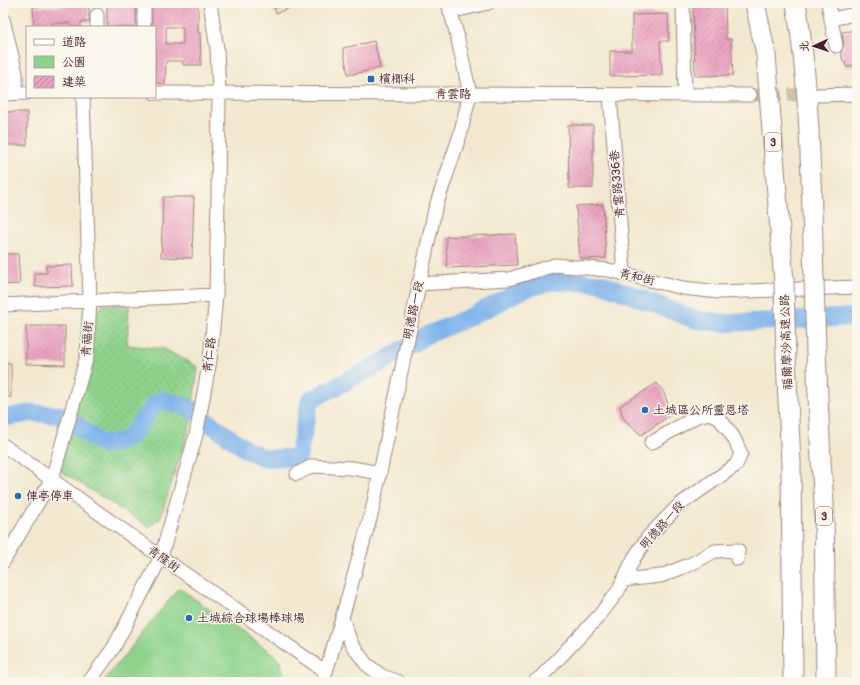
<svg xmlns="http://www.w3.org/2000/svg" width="860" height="685" font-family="Pangolin,'LXGW WenKai TC',sans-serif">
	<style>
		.grass { fill: url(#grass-dots); stroke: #6c795c }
		.park { fill: #8ed38c; stroke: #6c795c }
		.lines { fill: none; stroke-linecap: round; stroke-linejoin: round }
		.river { stroke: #7db2eb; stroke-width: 18 }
		.building { fill: url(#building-hatch); fill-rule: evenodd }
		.minor-tunnel { stroke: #d0c0ae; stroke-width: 13; stroke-dasharray: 13 6; stroke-linecap: butt }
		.minor-casing { stroke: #9e847d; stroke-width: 15 }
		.highway-casing { stroke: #9e847d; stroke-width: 21 }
		.minor { stroke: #fff; stroke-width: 13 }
		.highway { stroke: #fff; stroke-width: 19 }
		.highway-bridge-casing { stroke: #9e847d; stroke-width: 21; stroke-linecap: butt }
		.highway-bridge { stroke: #fff; stroke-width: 19 }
		.poi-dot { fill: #1f6fb2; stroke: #fbf7ec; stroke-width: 1.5 }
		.labels { text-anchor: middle; stroke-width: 3; stroke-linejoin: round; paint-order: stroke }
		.shield { fill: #fbf7ec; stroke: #7f6065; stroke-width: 1 }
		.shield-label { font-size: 11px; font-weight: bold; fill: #4a1f2b }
		.poi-label { font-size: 12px; fill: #4a1f2b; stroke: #fbf7ec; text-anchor: start }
		.street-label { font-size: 12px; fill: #4a1f2b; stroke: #fbf7ec }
	</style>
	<defs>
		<pattern id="grass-dots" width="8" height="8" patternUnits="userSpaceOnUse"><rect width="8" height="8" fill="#8ed38c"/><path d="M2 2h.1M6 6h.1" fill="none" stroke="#7cb579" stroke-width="1.8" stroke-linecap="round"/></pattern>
		<pattern id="building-hatch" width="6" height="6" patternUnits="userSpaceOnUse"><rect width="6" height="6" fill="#eba2c0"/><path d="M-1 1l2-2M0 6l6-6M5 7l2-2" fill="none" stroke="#c0839c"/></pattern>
	</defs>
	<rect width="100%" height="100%" fill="#fbf7ec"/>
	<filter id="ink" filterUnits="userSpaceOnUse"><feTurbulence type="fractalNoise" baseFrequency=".025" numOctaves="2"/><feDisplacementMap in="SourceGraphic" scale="8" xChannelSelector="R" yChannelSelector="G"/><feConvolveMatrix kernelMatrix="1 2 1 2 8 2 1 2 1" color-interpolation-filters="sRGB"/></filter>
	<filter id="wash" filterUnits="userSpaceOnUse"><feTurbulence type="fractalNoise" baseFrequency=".012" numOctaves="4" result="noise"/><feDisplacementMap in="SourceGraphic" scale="16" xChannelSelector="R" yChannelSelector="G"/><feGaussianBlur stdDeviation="0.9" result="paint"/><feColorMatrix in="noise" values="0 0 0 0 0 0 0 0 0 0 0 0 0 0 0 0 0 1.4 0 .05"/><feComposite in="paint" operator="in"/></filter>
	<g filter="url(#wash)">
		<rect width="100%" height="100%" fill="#f2e8cf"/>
		<path class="grass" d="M103,305H129L127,345L164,349L198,367L191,422L160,519L149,527L61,471V464L93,316Z"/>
		<path class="park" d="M179,588L273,654L280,661L286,682H103Z"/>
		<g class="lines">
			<path class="river" d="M3,418L31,413L61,415L70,420L101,444H114L129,438L154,405L162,400L187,407L192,410
				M204,419L247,450L265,458H298L310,400L383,362L425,336L470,317L525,289L554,281L600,283L696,320L729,323L857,317"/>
		</g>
		<g id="blocks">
			<path class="building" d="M107,3H136V27H107Z
				M152,3H198V33H200L201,65H183V61H166L165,84L155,83V27H152ZM166,27H183V44H166Z
				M272,3H301V4L276,13Z
				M693,3H725L726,39H731L733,75L695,76Z
				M89,5V22H81V27H70V23H52V27H34L33,7Z
				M668,14L669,41H660L662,75L610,76V51H632V15Z
				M857,30V65L846,67L845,62H843L841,52L844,45L842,32Z
				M374,41L380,68L348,75L343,48Z
				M3,53L8,74V79L3,84Z
				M3,112H27V145H3Z
				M568,125H593V188H569Z
				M163,197H194L192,258L161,257Z
				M603,204L606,258L580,259L576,206Z
				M515,234L517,265L447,268L446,237Z
				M3,254H18L20,284L3,285Z
				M72,265L73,286L35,287V273H47L46,266Z
				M26,326H65V365L26,364Z
				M3,363H11V397H3Z
				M657,383L663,391L672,414L641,435L623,418L620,406Z"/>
		</g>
	</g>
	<g filter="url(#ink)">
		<use href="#blocks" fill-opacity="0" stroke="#9e847d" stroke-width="1"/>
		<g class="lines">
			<path class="minor-tunnel" d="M750,95H815"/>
			<g class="minor-casing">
				<path id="minor" d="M683,3L685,94
					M828,3L836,46
					M450,12L488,3
					M3,19L16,73V93
					M831,19L856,14
					M97,27V15
					M144,27V3
					M155,93L750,95
					M3,94L27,93
					M610,95L624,273
					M819,95L857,94
					M418,284L509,279L555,265L608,270L683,288L719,292L857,287
					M3,305L216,295
					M3,445L161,557L326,672
					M297,474L312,466L352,468L380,473
					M3,562L52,479L87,356L90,300L83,97
					M623,580L661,576L691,564L715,551L738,550L737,559
					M342,618L351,643L366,664L382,676L399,682
					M89,682L114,647L161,557L196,435L210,360L216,295L218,200L219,93L217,49L210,3
					M323,682L342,618L372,511L435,209L460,135L470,94L457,35L448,3
					M534,682L541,677L599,616L618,591L634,558L648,537L679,505L736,465L741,454L734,438L720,419L710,413L697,416L651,443"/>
			</g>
			<g class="highway-casing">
				<path id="highway" d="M755,3L766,55L784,282
					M796,3C811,94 811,187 814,280
					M816,351L821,461L824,503L826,682
					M786,358L791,464L793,682"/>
			</g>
			<use href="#minor" class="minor"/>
			<use href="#highway" class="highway"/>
			<g class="highway-bridge-casing">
				<path id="highway-bridge" d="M814,280L816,351
					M784,282L786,358"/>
			</g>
			<use href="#highway-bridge" class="highway-bridge"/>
		</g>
	</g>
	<g class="poi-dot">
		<rect x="367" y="75" width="8" height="8" rx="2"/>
		<circle cx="645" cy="410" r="4"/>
		<circle cx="18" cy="496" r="4"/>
		<circle cx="189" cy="618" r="4"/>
	</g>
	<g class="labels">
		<g class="shield">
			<rect x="765" y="133" width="16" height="18" rx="3"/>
			<rect x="816" y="507" width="16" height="18" rx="3"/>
		</g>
		<g class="shield-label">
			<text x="773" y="146">3</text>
			<text x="824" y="520">3</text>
		</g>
		<g class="poi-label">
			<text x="379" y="83">檳榔科</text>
			<text x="653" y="414">土城區公所靈恩塔</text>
			<text x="26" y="500">俥亭停車</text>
			<text x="197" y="622">土城綜合球場棒球場</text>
		</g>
		<g class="street-label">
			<text x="453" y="98">青雲路</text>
			<text transform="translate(617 184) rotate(-95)" y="4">青雲路336巷</text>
			<text transform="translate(637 277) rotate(13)" y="4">青和街</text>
			<text transform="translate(413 310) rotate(-78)" y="4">明德路一段</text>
			<text transform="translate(87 339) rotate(-85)" y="4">青福街</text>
			<text transform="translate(786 342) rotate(-92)" y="4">福爾摩沙高速公路</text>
			<text transform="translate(209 355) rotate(-83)" y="4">青仁路</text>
			<text transform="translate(662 525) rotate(-48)" y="4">明德路一段</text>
			<text transform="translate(164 559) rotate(35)" y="4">青隆街</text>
		</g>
	</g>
	<rect width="860" height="685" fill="none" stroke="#fbf7ec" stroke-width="16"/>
	<rect x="26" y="26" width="130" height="72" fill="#fbf7ec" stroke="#b4a19f"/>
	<rect x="34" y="39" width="20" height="6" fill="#ffffff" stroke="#b4a19f"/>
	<text x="62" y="46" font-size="12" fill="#4a1f2b">道路</text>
	<rect x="34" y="56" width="20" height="12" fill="#8ed38c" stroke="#b4a19f"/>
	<text x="62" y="66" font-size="12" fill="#4a1f2b">公園</text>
	<rect x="34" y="76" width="20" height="12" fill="url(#building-hatch)" stroke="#b4a19f"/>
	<text x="62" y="86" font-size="12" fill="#4a1f2b">建築</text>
	<g transform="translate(814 46) rotate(267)" stroke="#fbf7ec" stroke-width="3" paint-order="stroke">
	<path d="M0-3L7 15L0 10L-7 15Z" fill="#4a1f2b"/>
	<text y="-6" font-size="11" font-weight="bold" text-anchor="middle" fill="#4a1f2b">北</text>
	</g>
</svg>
